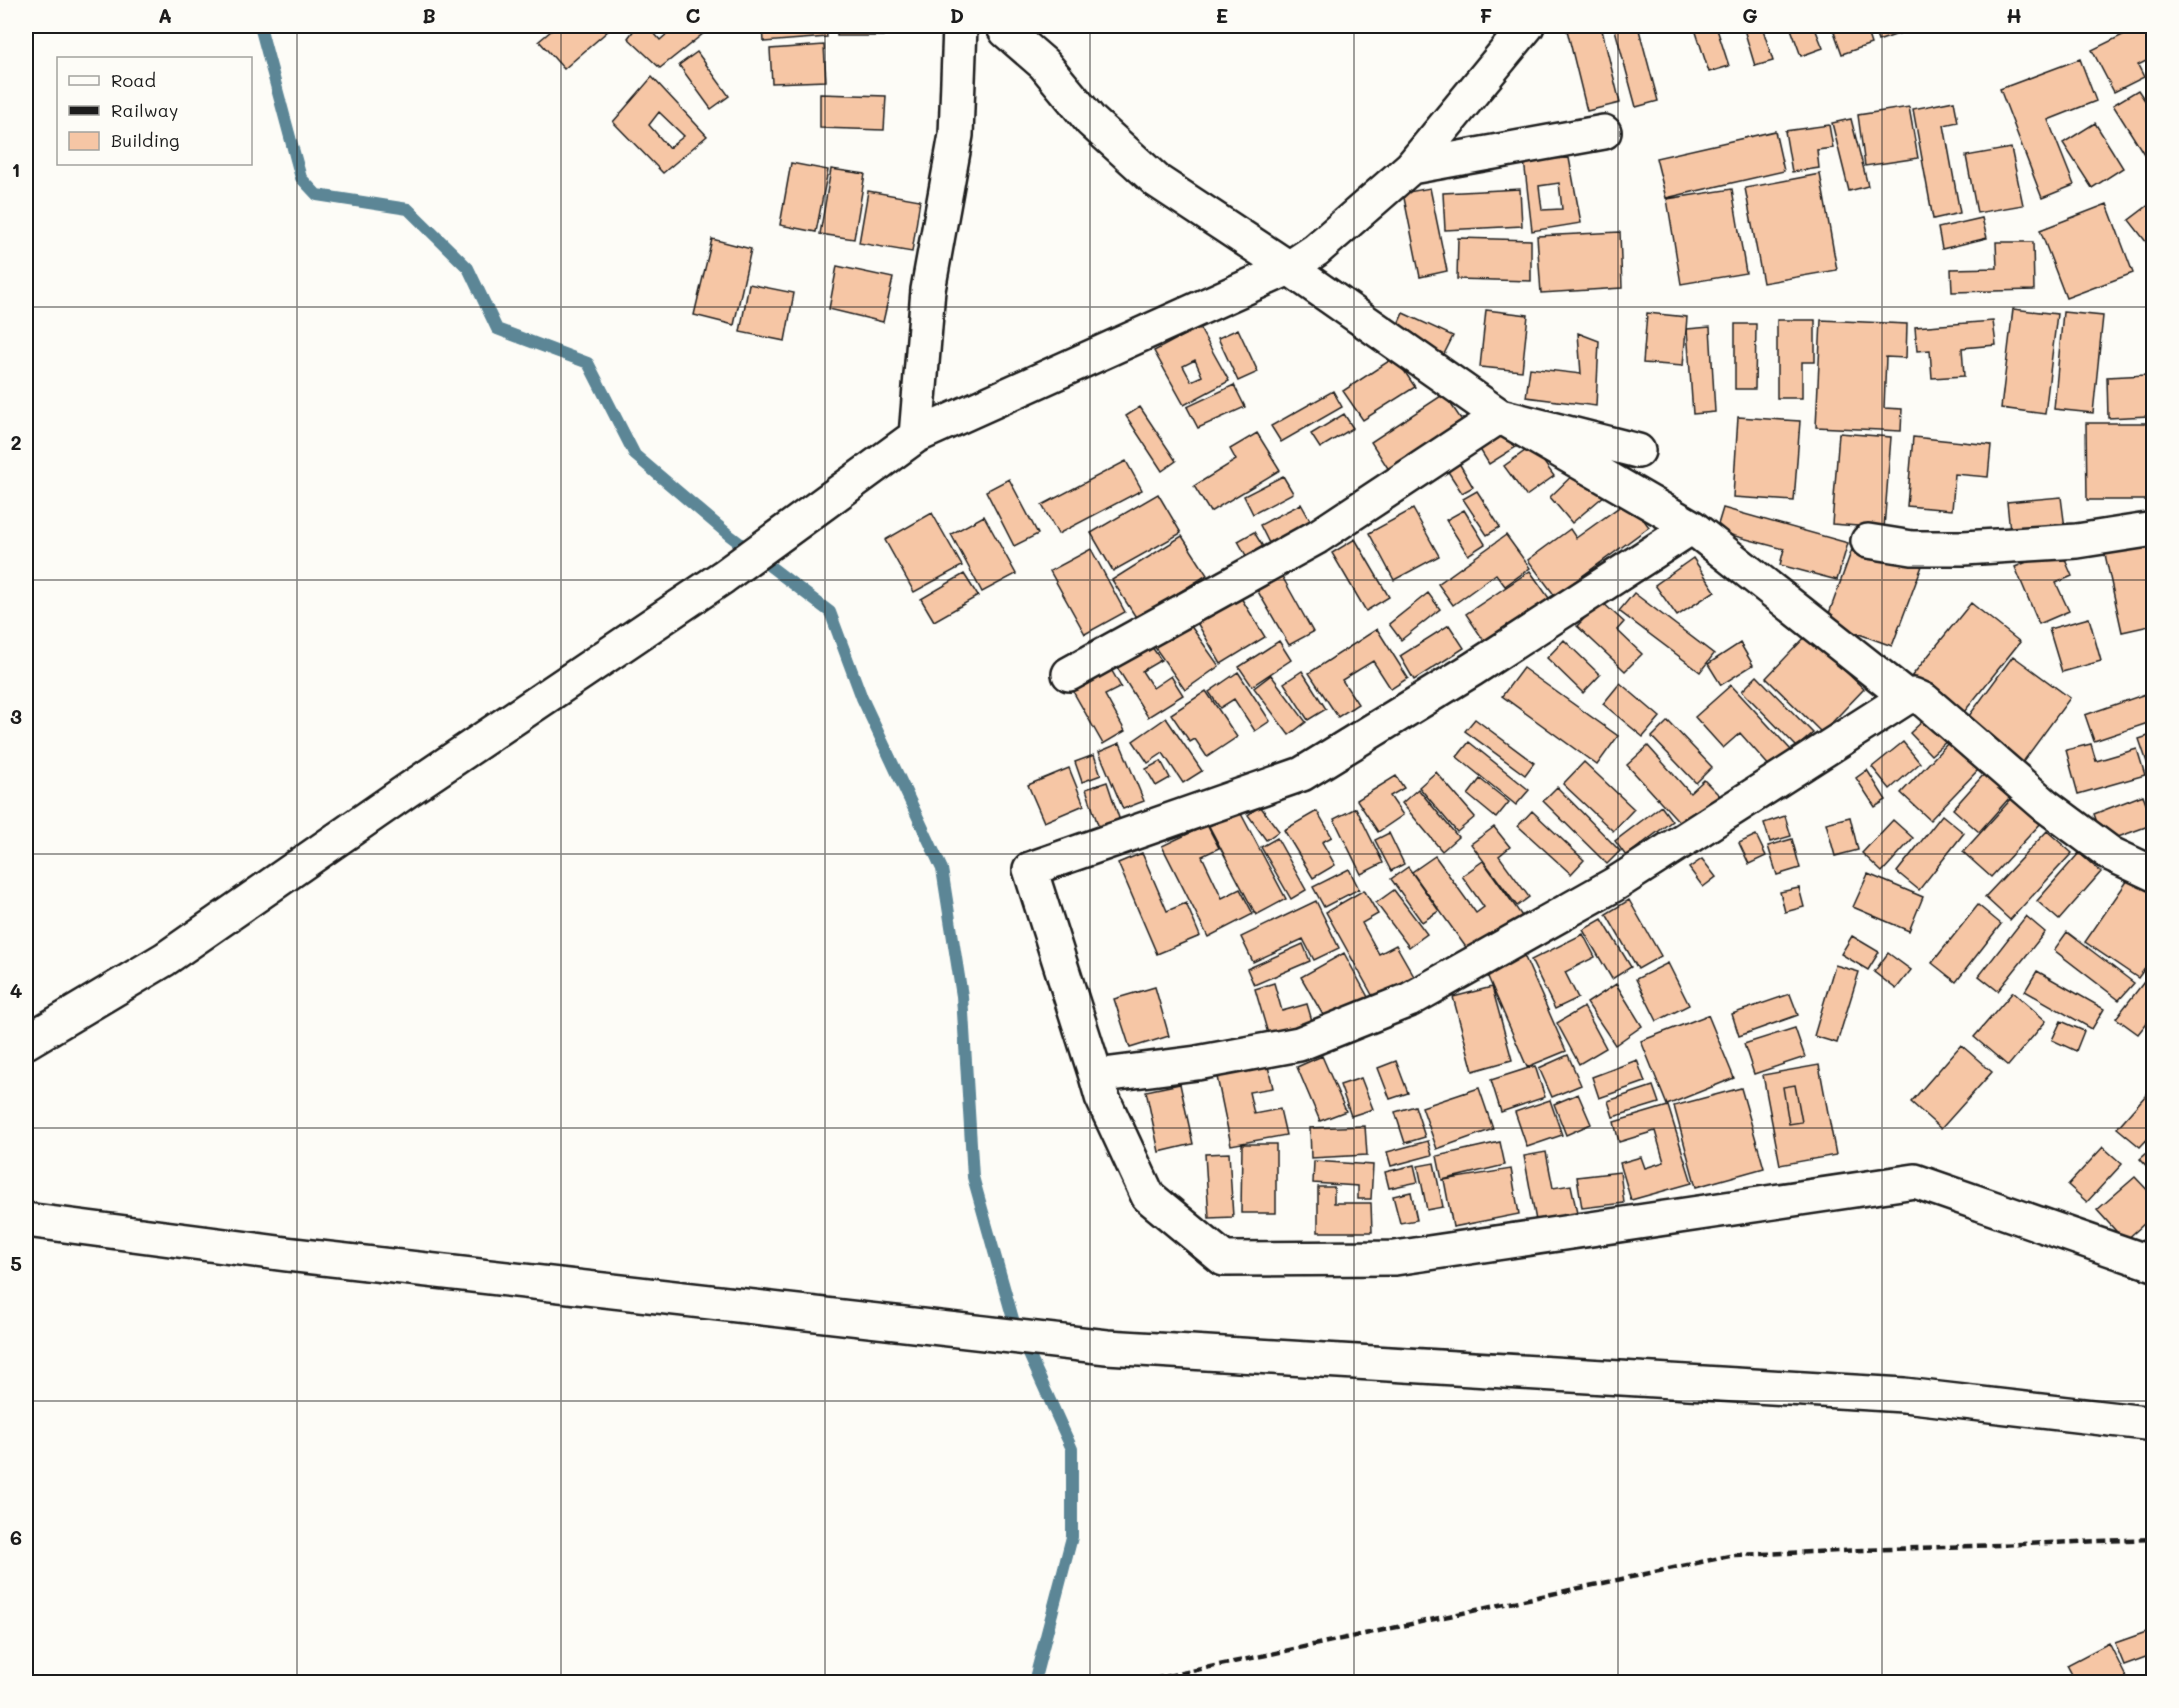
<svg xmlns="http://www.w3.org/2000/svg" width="2179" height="1708" font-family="Mali,sans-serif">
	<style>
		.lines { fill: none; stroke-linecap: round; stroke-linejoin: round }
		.stream { stroke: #5b8696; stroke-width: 12 }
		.building { fill: #f6c6a5; stroke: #1c1c1c; stroke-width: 1.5; fill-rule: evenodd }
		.minor-casing { stroke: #1c1c1c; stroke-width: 38 }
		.minor { stroke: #fdfcf7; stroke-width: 33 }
		.rail { stroke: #1c1c1c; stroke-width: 4.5; stroke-dasharray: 9 4.5; stroke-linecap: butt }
		.grid { fill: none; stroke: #1c1c1c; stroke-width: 1.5; stroke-opacity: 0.55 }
		.neatline { fill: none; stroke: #1c1c1c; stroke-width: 2 }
		.grid-label { font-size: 20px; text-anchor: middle; font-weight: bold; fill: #1c1c1c }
	</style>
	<rect width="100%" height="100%" fill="#fdfcf7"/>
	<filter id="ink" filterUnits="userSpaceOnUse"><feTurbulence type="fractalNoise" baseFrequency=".0167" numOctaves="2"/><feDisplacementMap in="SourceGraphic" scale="12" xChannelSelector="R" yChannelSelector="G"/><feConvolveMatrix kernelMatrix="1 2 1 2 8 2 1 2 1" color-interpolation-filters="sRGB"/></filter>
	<g filter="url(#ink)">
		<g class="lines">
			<path class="stream" d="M260,26L301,178L317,195L408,209L468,268L497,329L588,363L635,455L729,535L830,612L862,698L942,869L962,996L973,1177L1013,1319L1072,1449V1537L1034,1682"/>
		</g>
		<path class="building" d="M557,26H604L609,30L564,69L539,41Z
			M637,26H648L660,40L676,26H696L704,33L660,68L628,38Z
			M763,26H826L827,37L764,42Z
			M837,26H883V36H837Z
			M896,26H946L896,30Z
			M1566,26H1601L1620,103L1587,111Z
			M1614,26H1638L1658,101L1636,107Z
			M1694,26H1716L1729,66L1709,72Z
			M1743,26H1762L1773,61L1755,66Z
			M1790,26H1814L1823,48L1801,56Z
			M1832,26H1865L1871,44L1842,54Z
			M1873,26H1921L1878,41Z
			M2141,26H2154V57L2138,65L2144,77L2114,92L2092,50Z
			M824,45L826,81L772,83L770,49Z
			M697,52L729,96L711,109L679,65Z
			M2080,59L2096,101L2048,120L2074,185L2042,198L2000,89Z
			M652,77L707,136L663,173L613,122ZM659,112L684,136L669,148L649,125Z
			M2138,90L2154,114V159L2149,162L2113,105Z
			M820,94L886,96L884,130L820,128Z
			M1954,101L1958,122L1944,125L1960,213L1933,219L1913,109Z
			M1909,107L1918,158L1865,166L1858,115Z
			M1851,119L1868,186L1849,191L1832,123Z
			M2095,123L2123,168L2092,188L2063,143Z
			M1829,125L1833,148L1817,150L1819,168L1792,172L1785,131Z
			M1775,131L1784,171L1666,198L1656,158Z
			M2011,148L2023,205L1977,213L1966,156Z
			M1569,158L1581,223L1532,231L1524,160ZM1559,183L1562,209L1542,210L1539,186Z
			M791,163L828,170L816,232L780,225Z
			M831,169L865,174L854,239L820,234Z
			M1820,174L1837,270L1763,283L1745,188Z
			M1430,188L1447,271L1420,277L1403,193Z
			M1520,189L1522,226L1445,230L1443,193Z
			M1732,189L1746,273L1681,284L1667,199Z
			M868,191L920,200L912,252L859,243Z
			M2154,201V252L2129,220Z
			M2107,204L2133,273L2066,298L2040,230Z
			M1982,218L1987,238L1942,249L1938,228Z
			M1620,232L1622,288L1541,293L1537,236Z
			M1458,238L1531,240V281L1457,279Z
			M712,239L751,249L734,325L694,315Z
			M1996,242H2033L2034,290L1952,292L1951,269L1997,268Z
			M837,266L893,278L883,322L829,309Z
			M749,284L794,293L785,341L740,332Z
			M2013,309L2057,314L2045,414L2001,408Z
			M1486,310L1528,315L1522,371L1480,367Z
			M2063,312L2103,316L2093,413L2054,409Z
			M1403,313L1453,336L1444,354L1395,331Z
			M1647,313L1687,317L1683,366L1643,363Z
			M1777,320H1815V362H1802V398H1777Z
			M1821,320L1907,324L1906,358L1886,357L1884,408L1902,409L1901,431L1816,427Z
			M1993,321L1996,345L1962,348L1964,376L1932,378L1930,350L1917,351L1915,327Z
			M1735,324H1756L1755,389H1735Z
			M1199,327L1229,381L1184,405L1154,351ZM1195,360L1202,376L1191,381L1183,366Z
			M1710,327L1715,412L1693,414L1687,329Z
			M1238,329L1258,372L1238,381L1218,338Z
			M1578,333L1599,341L1596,406L1526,397L1530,368L1581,374Z
			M1395,357L1415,387L1363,420L1343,391Z
			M2146,375L2148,416L2108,418L2107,377Z
			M1234,385L1245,407L1198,428L1187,407Z
			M1333,391L1342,407L1281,442L1271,426Z
			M1444,394L1465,425L1391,473L1371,442Z
			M1140,407L1176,461L1162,471L1126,416Z
			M1344,414L1353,428L1320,448L1311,434Z
			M1738,417L1800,421L1794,501L1733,497Z
			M2086,423H2148L2149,500H2087Z
			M1504,425L1516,447L1489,464L1476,443Z
			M1257,433L1280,470L1210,512L1194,486L1236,460L1230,449Z
			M1839,433L1891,437L1884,528L1832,524Z
			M1913,437L1991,445L1988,477L1955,474L1952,510L1907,506Z
			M1532,446L1554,476L1526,496L1504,466Z
			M1126,461L1142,490L1058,534L1042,505Z
			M1459,463L1473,487L1462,493L1447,470Z
			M1581,467L1605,495L1572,523L1550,497Z
			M1283,476L1293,493L1253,514L1244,496Z
			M1009,479L1038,534L1014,546L986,491Z
			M1477,491L1500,527L1487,535L1463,499Z
			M1158,494L1181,533L1113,571L1091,533Z
			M2061,497L2066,536L2011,541L2007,502Z
			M1629,500L1649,527L1555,596L1528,560L1570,529L1576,538Z
			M1301,504L1311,522L1269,543L1260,525Z
			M1723,508L1848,543L1837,580L1780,565L1784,549L1716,531Z
			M1413,509L1439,556L1394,580L1369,533Z
			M1464,510L1485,544L1468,555L1446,520Z
			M932,513L962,566L914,592L885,540Z
			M984,516L1016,574L982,592L951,534Z
			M1254,532L1265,550L1248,559L1238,541Z
			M1506,535L1530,568L1505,586L1496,574L1453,605L1438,584Z
			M1182,536L1207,575L1137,619L1112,580Z
			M1355,539L1389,597L1366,611L1332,553Z
			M1855,541L1922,566L1892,646L1826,622Z
			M2154,545V625L2122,632L2104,550Z
			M2060,548L2072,576L2056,583L2069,611L2039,624L2015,567Z
			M1091,549L1125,612L1085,634L1050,571Z
			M1693,558L1715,591L1677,616L1655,585Z
			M1278,569L1313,632L1289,645L1253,583Z
			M1530,571L1551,601L1486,644L1466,614Z
			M964,574L978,596L934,621L921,599Z
			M1235,588L1265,637L1221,664L1192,614Z
			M1428,593L1440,609L1401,640L1389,624Z
			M1634,593L1714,654L1700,672L1619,611Z
			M1601,601L1624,622L1617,630L1642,654L1625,671L1577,626Z
			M1971,603L2020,642L1960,717L1911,677Z
			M2089,618L2101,661L2062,672L2049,629Z
			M1188,622L1219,666L1185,690L1154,646Z
			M1449,625L1464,648L1414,680L1400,656Z
			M1377,629L1408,678L1391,689L1373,661L1342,680L1358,704L1338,717L1309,673Z
			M1807,635L1864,689L1822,733L1766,678Z
			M1147,640L1161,660L1142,671L1153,688L1171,676L1183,695L1148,717L1113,661Z
			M1564,640L1600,675L1583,693L1547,658Z
			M1279,641L1291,660L1252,686L1239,667Z
			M1740,643L1753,665L1721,685L1708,664Z
			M2013,656L2070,698L2020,766L1963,724Z
			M1108,664L1121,687L1105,695L1125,731L1103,744L1070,686Z
			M1523,668L1618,736L1597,765L1502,696Z
			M1302,671L1326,709L1308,720L1284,683Z
			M1238,672L1270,721L1255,731L1234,699L1220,708L1209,692Z
			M1271,675L1306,722L1289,735L1254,688Z
			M1757,676L1813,733L1797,747L1742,691Z
			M1620,683L1660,717L1643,737L1603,704Z
			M1731,685L1791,750L1771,768L1740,733L1723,748L1695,717Z
			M1206,691L1237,737L1207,757L1195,739L1190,742L1171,714Z
			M2154,691V721L2094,741L2085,715Z
			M1166,718L1202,771L1183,783L1163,753L1148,763L1133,741Z
			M1926,718L1948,740L1931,755L1910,733Z
			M1475,719L1534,763L1525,775L1465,731Z
			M1668,721L1712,767L1696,783L1652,737Z
			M2154,734V773L2151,774L2139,739Z
			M1469,742L1529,790L1516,805L1457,757Z
			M1903,742L1920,763L1890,789L1872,767Z
			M1120,743L1144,801L1123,809L1099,752Z
			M1948,743L1978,770L1930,820L1901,793Z
			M2091,744L2096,761L2137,749L2145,775L2078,794L2066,750Z
			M1648,746L1690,793L1704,780L1720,796L1685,828L1627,765Z
			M1094,755L1101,775L1082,782L1075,762Z
			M1161,761L1170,778L1156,786L1146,769Z
			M1584,762L1634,809L1613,831L1563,784Z
			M1069,768L1084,805L1044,822L1028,785Z
			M1867,770L1886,800L1875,807L1856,778Z
			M1436,772L1475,817L1457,832L1419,787Z
			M1985,773L2011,796L1979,832L1953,809Z
			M1396,776L1404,788L1390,796L1403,815L1378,832L1357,800Z
			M1480,779L1509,802L1496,818L1468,795Z
			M1107,782L1120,821L1099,828L1086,789Z
			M1557,787L1620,851L1607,864L1543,801Z
			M1418,789L1458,837L1442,851L1402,803Z
			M2143,795L2154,824L2104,842L2094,814Z
			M2014,796L2042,822L1991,877L1963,852Z
			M1260,806L1279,831L1266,840L1248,815Z
			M1661,806L1672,821L1626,856L1615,841Z
			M1356,808L1383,863L1361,874L1334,819Z
			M1239,810L1286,899L1256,915L1209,826Z
			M1317,811L1332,837L1322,842L1335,865L1313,878L1284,830Z
			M1532,811L1584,860L1571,874L1518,826Z
			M1942,815L1964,833L1919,890L1897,872Z
			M1785,816L1791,836L1770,842L1764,823Z
			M1850,817L1858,850L1835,856L1826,823Z
			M1893,820L1913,838L1882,872L1862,853Z
			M1207,825L1219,848L1202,856L1222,898L1240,889L1253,914L1208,937L1162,846Z
			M1494,827L1510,847L1499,856L1529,897L1517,906L1471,844Z
			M2047,831L2072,853L2010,920L1985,897Z
			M1389,833L1404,864L1391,871L1375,840Z
			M1756,835L1766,856L1749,864L1739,843Z
			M1277,838L1306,890L1291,899L1261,847Z
			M1792,839L1800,868L1777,875L1768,846Z
			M1142,853L1167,911L1186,903L1200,936L1157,954L1118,863Z
			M2079,853L2101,872L2059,920L2037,901Z
			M1435,856L1476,913L1484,907L1462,876L1483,861L1522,916L1470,953L1412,872Z
			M1702,859L1716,877L1703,887L1689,868Z
			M1408,867L1439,911L1422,922L1391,879Z
			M1349,869L1359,889L1324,907L1313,887Z
			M1868,874L1923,897L1909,931L1853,907Z
			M2132,874L2154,889V956L2138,978L2085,942Z
			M1799,888L1804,907L1785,912L1780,892Z
			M1364,890L1378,914L1362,923L1379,954L1396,945L1416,980L1376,1002L1326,912Z
			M1394,890L1427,934L1409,947L1376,903Z
			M1629,900L1661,956L1638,969L1606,914Z
			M1316,901L1339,948L1314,960L1303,939L1253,962L1241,937Z
			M1978,905L2001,924L1956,982L1932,963Z
			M2026,916L2045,932L1998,991L1979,976Z
			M1602,919L1631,967L1612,979L1583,930Z
			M2067,932L2134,983L2119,1000L2054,950Z
			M1583,934L1595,957L1565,972L1578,998L1555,1009L1531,960Z
			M1852,936L1879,952L1868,970L1841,954Z
			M1303,944L1310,961L1254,985L1247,969Z
			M1344,953L1369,999L1327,1022L1301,977Z
			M1523,953L1566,1051L1527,1067L1485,970Z
			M1888,953L1911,970L1896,989L1874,972Z
			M1668,963L1689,1005L1657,1021L1636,979Z
			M1835,965L1859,972L1837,1043L1814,1036Z
			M2154,969V1014L2138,1034L2116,1018Z
			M2037,971L2104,1009L2092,1029L2025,991Z
			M1274,983L1282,1011L1307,1004L1313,1024L1269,1037L1255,989Z
			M1616,984L1642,1026L1615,1045L1587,1003Z
			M1155,987L1169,1036L1130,1048L1114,999Z
			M1492,987L1512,1060L1473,1071L1453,997Z
			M2013,992L2046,1021L2008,1066L1974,1037Z
			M1790,994L1798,1015L1739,1036L1732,1014Z
			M1584,1007L1606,1048L1579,1064L1557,1023Z
			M1708,1015L1734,1078L1667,1105L1641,1041Z
			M2061,1021L2084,1031L2076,1051L2052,1040Z
			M1795,1028L1805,1057L1754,1074L1744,1044Z
			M1961,1045L1992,1072L1941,1129L1911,1102Z
			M1568,1055L1581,1085L1552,1097L1539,1068Z
			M1322,1056L1346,1111L1320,1121L1297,1067Z
			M1637,1060L1645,1082L1599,1098L1592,1077Z
			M1396,1061L1408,1093L1390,1099L1378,1068Z
			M1267,1062L1273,1088L1249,1092L1254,1114L1280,1109L1286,1135L1231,1145L1216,1072Z
			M1819,1065L1836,1155L1780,1165L1763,1075ZM1795,1085L1802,1122L1789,1124L1783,1087Z
			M1535,1066L1545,1097L1501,1112L1491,1080Z
			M1361,1078L1373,1109L1351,1116L1340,1085Z
			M1180,1084L1193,1144L1159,1152L1146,1091Z
			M1795,1085L1802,1122L1789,1124L1783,1087Z
			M1653,1086L1659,1103L1613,1117L1608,1101Z
			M2154,1086V1132L2140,1147L2117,1128Z
			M1479,1088L1493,1129L1437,1149L1422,1107Z
			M1741,1088L1764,1168L1696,1187L1674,1106Z
			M1578,1094L1591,1124L1566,1135L1554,1104Z
			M1550,1100L1562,1135L1527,1147L1515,1112Z
			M1415,1106L1425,1137L1405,1143L1395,1112Z
			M1668,1106L1692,1183L1631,1200L1620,1163L1641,1157L1645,1168L1664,1162L1655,1131L1619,1142L1614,1122Z
			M1365,1126L1367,1155L1311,1158L1310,1128Z
			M1428,1141L1432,1155L1391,1166L1387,1152Z
			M1500,1142L1505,1165L1442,1180L1437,1156Z
			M1242,1144H1276V1213H1241Z
			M2103,1147L2122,1164L2087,1202L2068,1185Z
			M2154,1147V1174L2140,1159Z
			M1546,1152L1553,1188L1571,1185L1578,1218L1537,1226L1524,1156Z
			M1229,1153L1233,1217L1209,1218L1205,1154Z
			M1314,1161L1373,1165L1371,1199H1358V1186L1313,1183Z
			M1434,1163L1443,1207L1427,1210L1418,1166Z
			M1414,1165L1418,1182L1389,1188L1385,1172Z
			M1511,1169L1519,1214L1453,1227L1444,1180Z
			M1620,1172L1624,1203L1582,1208L1577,1177Z
			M2135,1177L2154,1197V1215L2125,1241L2097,1210Z
			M1318,1187H1334V1203H1371L1372,1232H1318Z
			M1411,1192L1417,1220L1400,1223L1393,1196Z
			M2152,1630L2154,1635V1654L2124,1665L2115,1643Z
			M2109,1643L2128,1681L2125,1682H2076L2067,1665Z"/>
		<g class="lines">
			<g class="minor-casing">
				<path id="minor" d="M960,26L956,135L928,290L916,436L1289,268L1316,250L1411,167L1527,26
					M1003,26L1006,31L1044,64L1091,121L1157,181L1289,268L1500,416L1638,451
					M1411,167L1604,132
					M1868,541L1912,548H1964L2077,541L2154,529
					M1069,674L1317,537L1500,416L1692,527L1907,697
					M2154,874L2111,854L2045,805L1924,700L1913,695L1907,697L1615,884L1409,1000L1299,1044L1197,1063L1096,1076L1102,1097L1148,1196L1224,1259L1395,1258L1915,1181L2154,1264
					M26,1042L165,959L405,792L723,577L916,436
					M1096,1076L1030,869L1302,774L1473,669L1692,527
					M26,1220L286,1254L1107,1347L1904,1395L2154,1424"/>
			</g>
			<use href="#minor" class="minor"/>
			<path class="rail" d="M1140,1682L1734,1555L2154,1539"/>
		</g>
	</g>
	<path class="grid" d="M297,26V1682M561,26V1682M825,26V1682M1090,26V1682M1354,26V1682M1618,26V1682M1882,26V1682M26,307H2154M26,580H2154M26,854H2154M26,1128H2154M26,1401H2154"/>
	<rect width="2179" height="1708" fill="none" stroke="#fdfcf7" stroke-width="66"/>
	<rect x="57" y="57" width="195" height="108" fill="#fdfcf7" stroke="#a3a29f" stroke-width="1.5"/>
	<rect x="69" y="76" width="30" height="9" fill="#fdfcf7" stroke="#a3a29f" stroke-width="1.5"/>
	<text x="111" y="87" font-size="18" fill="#1c1c1c">Road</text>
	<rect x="69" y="106" width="30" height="9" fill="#1c1c1c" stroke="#a3a29f" stroke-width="1.5"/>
	<text x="111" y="117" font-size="18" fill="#1c1c1c">Railway</text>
	<rect x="69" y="132" width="30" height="18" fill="#f6c6a5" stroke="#a3a29f" stroke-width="1.5"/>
	<text x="111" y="147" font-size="18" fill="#1c1c1c">Building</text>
	<rect x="33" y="33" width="2113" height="1642" class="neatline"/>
	<g class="grid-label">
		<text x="165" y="23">A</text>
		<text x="429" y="23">B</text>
		<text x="693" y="23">C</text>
		<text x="957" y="23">D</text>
		<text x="1222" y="23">E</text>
		<text x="1486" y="23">F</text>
		<text x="1750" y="23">G</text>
		<text x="2014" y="23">H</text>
		<text x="16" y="177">1</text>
		<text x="16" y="450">2</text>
		<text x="16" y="724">3</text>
		<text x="16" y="998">4</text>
		<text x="16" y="1271">5</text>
		<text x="16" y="1545">6</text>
	</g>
</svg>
